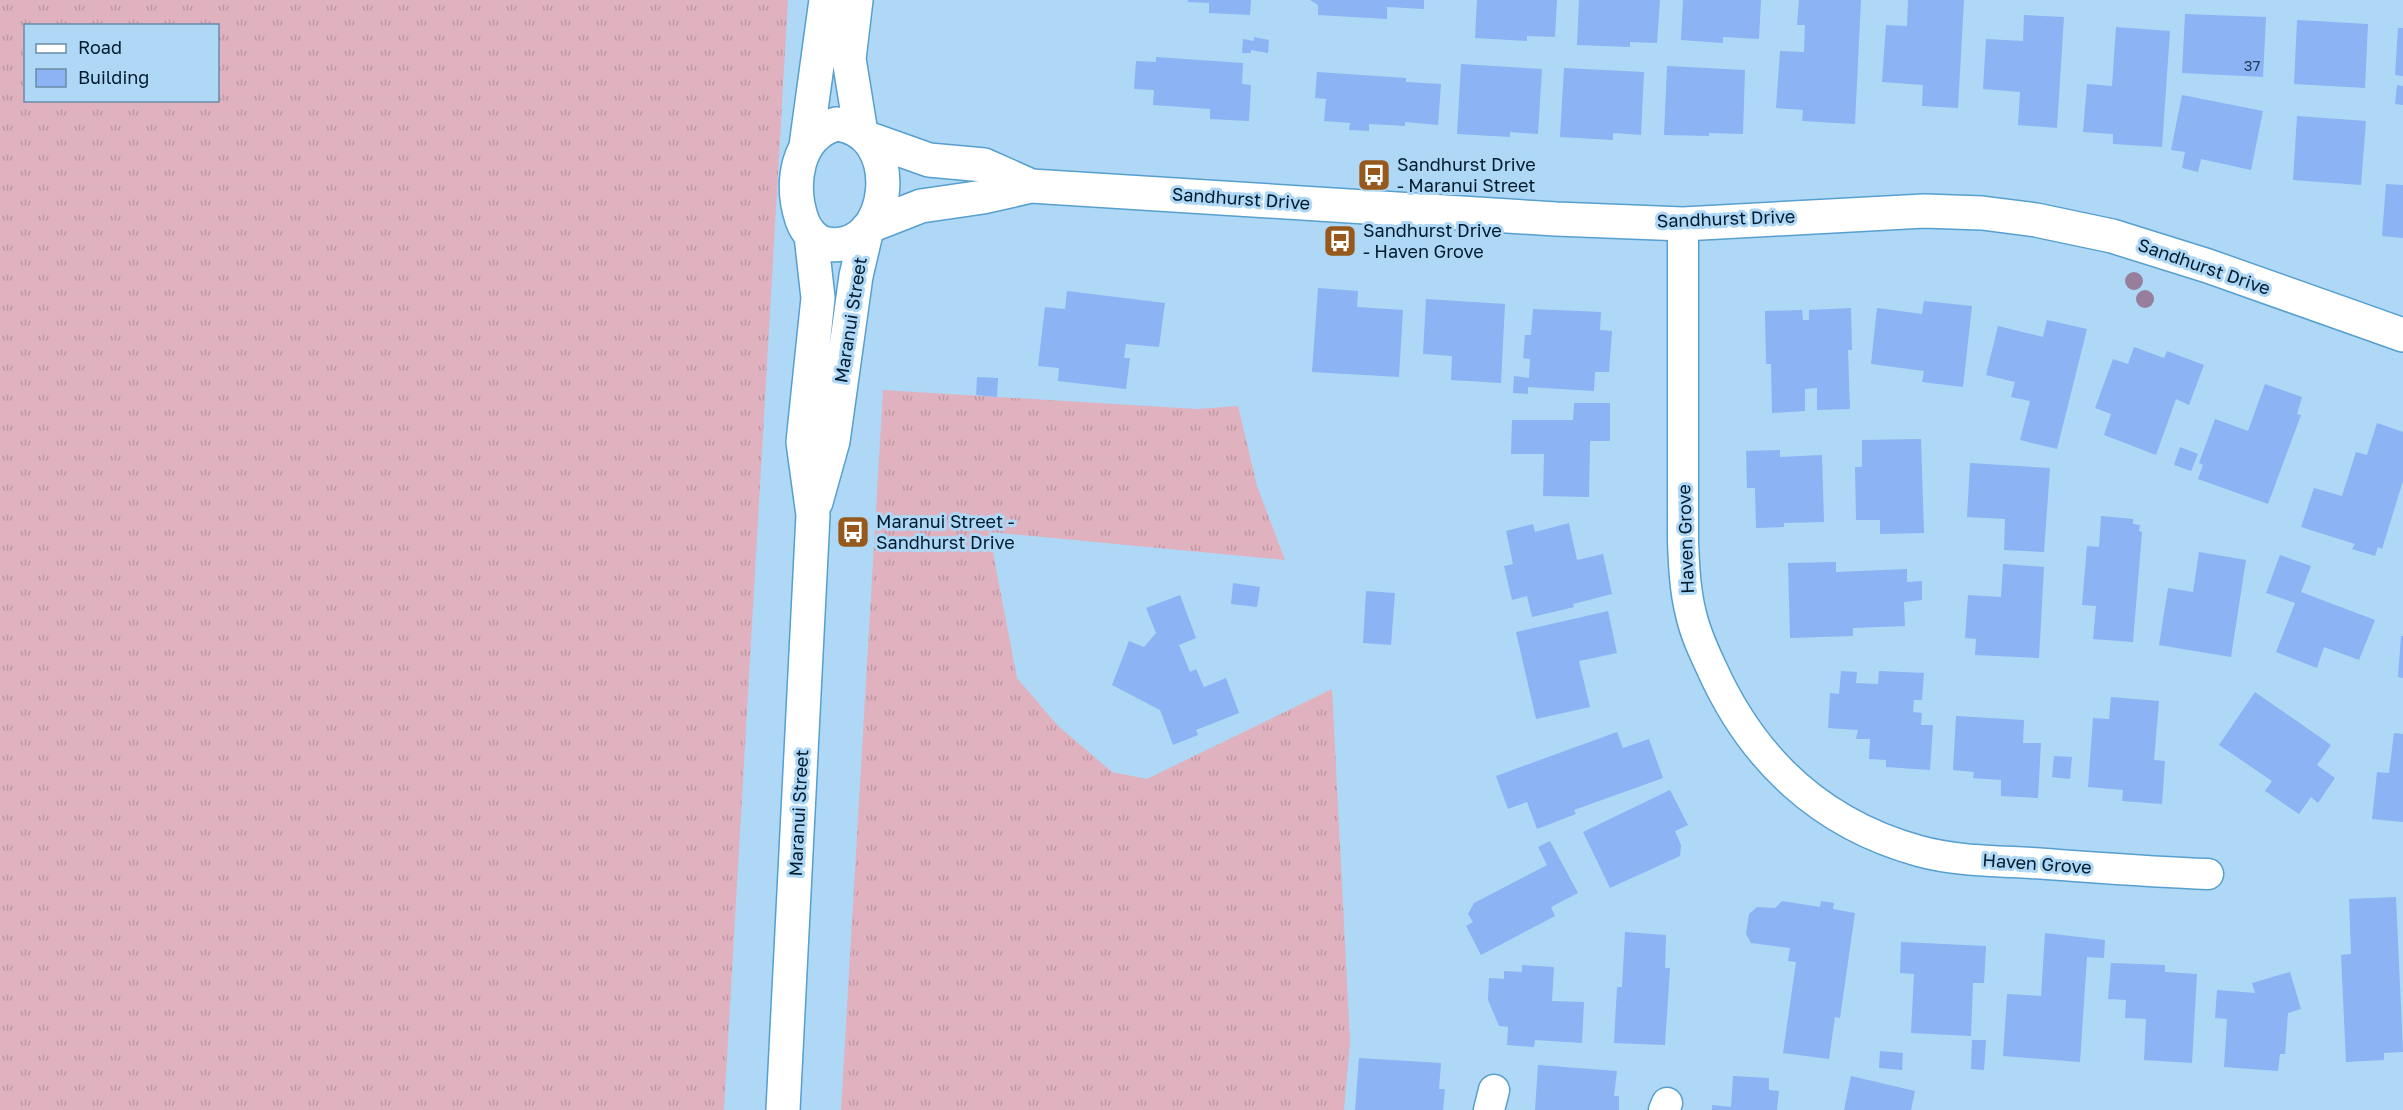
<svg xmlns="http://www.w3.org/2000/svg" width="2403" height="1110" font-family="'Golos Text',sans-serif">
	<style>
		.grass { fill: url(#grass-tufts); fill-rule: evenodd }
		.building { fill: #8cb3f3 }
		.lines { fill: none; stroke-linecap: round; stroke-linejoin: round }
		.minor-casing { stroke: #579fce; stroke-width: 33 }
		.secondary-casing { stroke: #579fce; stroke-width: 36 }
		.minor { stroke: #fff; stroke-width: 30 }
		.secondary { stroke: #fff; stroke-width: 33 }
		.tree { fill: #977e9c }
		.labels { text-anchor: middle; stroke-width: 6; stroke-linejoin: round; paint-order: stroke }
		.number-label { font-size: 15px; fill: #23415f }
		.poi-label { font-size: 18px; fill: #001b2e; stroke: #aed8f6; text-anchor: start }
		.street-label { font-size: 18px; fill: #001b2e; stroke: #aed8f6 }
	</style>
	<defs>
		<pattern id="grass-tufts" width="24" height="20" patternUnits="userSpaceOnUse" patternTransform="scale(1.5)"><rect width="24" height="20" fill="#e0b1be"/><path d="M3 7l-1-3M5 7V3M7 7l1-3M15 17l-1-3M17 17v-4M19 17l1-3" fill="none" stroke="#be98a4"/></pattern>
	</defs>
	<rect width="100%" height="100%" fill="#aed8f6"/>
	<path class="grass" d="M0,0H788L724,1110H0ZM26,26H218V100H26Z
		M883,390L1197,409L1238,406L1257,486L1285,560L989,532L1017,678L1058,726L1112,772L1147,779L1332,689L1350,1041L1344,1110H841Z"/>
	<path class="building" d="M1188,0H1251L1250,15L1209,13V3L1188,2Z
		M1310,0H1424V9L1387,7V19L1318,15V5Z
		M1477,0H1557L1555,37L1527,36V41L1475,38Z
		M1579,0H1660L1657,43L1630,42V47L1577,45Z
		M1683,0H1761L1759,39L1723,37V43L1681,40Z
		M1799,0H1861L1855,124L1802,121L1803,110L1776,108L1780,51L1804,52L1805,25H1797Z
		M1908,0H1964L1958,108L1922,106L1923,85L1882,82L1886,25L1907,26Z
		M2185,14L2266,17L2263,77L2182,73Z
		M2024,15L2064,17L2057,128L2018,125L2020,92L1983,89L1986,39L2023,41Z
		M2297,20L2368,24L2365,88L2294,84Z
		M2116,27L2170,31L2162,147L2113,144V134L2083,132L2087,84L2112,86Z
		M2398,28H2403V76L2395,75Z
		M1254,37L1269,40L1268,53L1251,50V53H1242L1243,39L1254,41Z
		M1156,57L1243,63L1242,84L1251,85L1249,121L1210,119V109L1153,105L1154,90L1134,89L1136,61L1156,62Z
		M1461,64L1542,69L1538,134L1510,132V137L1457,134Z
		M1667,66L1745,70L1743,134L1709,133V136L1664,135Z
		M1564,68L1644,72L1641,135L1613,133V140L1560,137Z
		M1317,72L1406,78V82L1441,84L1438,125L1405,122V126L1369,124V131L1349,130L1350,123L1324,121L1326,99L1315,98Z
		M2397,85L2403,86V105L2395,104Z
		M2182,95L2263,111L2251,170L2201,159L2198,172L2182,168L2185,152L2171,150Z
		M2297,116L2366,121L2361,185L2293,180Z
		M2386,184L2403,185V238L2382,236Z
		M1318,288L1358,291L1357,307L1403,310L1399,377L1312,372Z
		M1067,291L1165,303L1159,347L1126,344L1124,358H1130L1126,389L1058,381L1059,368L1038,366L1045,307L1065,309Z
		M1426,299L1505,304L1501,383L1451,380L1452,356L1423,354Z
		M1924,301L1972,306L1963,387L1922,382L1924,371L1871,364L1877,308L1922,314Z
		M1851,308L1852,350H1848L1850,409L1817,410V388L1805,389V411L1772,413L1771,364H1766L1765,311L1802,310L1803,320H1809V310Z
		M1533,309L1601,312L1600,330L1612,331L1609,372H1595L1594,391L1528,387V394L1513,393L1514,376L1529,378L1530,359L1523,358L1525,335H1531Z
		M2047,320L2087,329L2057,449L2020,440L2030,401L2011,397L2015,382L1986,375L1998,326L2043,337Z
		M2134,347L2164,358L2167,351L2204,365L2189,405L2176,399L2156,455L2104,435L2111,414L2095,408L2113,359L2128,364Z
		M977,377L998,378L997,397L976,395Z
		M2265,384L2302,397L2297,414L2301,415L2268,504L2198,479L2203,465L2199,463L2215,419L2248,431Z
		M1574,403H1610V441H1590L1589,497L1543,496L1544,454H1511L1512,420H1573Z
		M2377,423L2403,432V481L2382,549L2378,547L2375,556L2352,549L2355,544L2301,527L2314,488L2342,496L2356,452L2367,455Z
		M1921,439L1924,533L1880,534V520H1856L1855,467H1862V440Z
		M2180,447L2198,454L2191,471L2174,465Z
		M1780,450V457L1822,455L1824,522L1784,523V527L1756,528L1755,488H1747L1746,451Z
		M1970,463L2050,468L2044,552L2004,550L2005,519L1967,517Z
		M2101,516L2133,519V524L2140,525L2139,531L2142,532L2133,642L2093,639L2096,606L2082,605L2087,546L2099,547Z
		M1569,523L1577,560L1603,554L1612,594L1573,604L1574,607L1532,617L1527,596L1512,600L1504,566L1513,564L1506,531L1533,524L1535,532Z
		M2199,552L2246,560L2231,657L2159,645L2168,588L2193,592Z
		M2280,555L2311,566L2301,592L2375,620L2359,660L2324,647L2317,668L2276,652L2295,603L2266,593Z
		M1836,562V572L1907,569V582L1922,581V600L1904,602L1905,626L1853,628V636L1790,638L1788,563Z
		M2003,564L2044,567L2039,658L1975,655L1976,639L1965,638L1968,595L2001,597Z
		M1233,583L1260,587L1257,607L1231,604Z
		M1366,591L1395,593L1391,645L1363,643Z
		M1180,595L1196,638L1179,645L1190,672L1196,669L1204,687L1226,678L1239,713L1196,730L1198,735L1173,745L1160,710L1112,685L1129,641L1144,647L1156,633L1146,608Z
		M1608,611L1617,653L1579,661L1590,707L1536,719L1516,632Z
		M2401,636H2403V678L2398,677Z
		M1841,671L1857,672L1856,683L1878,684L1879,671L1924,673L1922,700H1914L1913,712L1922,713L1921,725H1933L1930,770L1886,767V760L1869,759L1870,739H1856L1858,730L1828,728L1830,693L1839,694Z
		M2255,692L2331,745L2317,765L2335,778L2318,803L2311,797L2299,814L2265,791L2272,781L2219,745Z
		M2111,697L2159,701L2154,760L2165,761L2162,804L2122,801L2123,790L2088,787L2093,718L2109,719Z
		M1956,716L2024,720L2023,743H2041L2038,798L2001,796V780L1973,778L1974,772L1953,770Z
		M1617,732L1623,748L1649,739L1663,778L1574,810L1576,814L1537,829L1527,802L1508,809L1496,776Z
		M2394,733L2403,734V822L2372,819L2377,772L2389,773Z
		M2054,756L2072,757L2070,779L2052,777Z
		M1670,790L1688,825L1675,831L1681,845L1680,856L1610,888L1583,832Z
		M1550,841L1578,893L1551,907L1555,916L1481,955L1466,926L1473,922L1468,914L1474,903L1547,865L1538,847Z
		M2396,897L2403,1052L2384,1053V1060L2346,1062L2341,955L2351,954L2349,899Z
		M1782,901L1820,907L1821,901L1834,903L1833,909L1855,913L1840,1018L1835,1017L1829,1059L1783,1053L1796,962L1788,961L1790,948L1751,943L1746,934L1749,914L1757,907L1775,908Z
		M1625,932L1666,935L1665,968H1670L1665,1045L1614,1043L1617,987H1622Z
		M2045,933L2105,940L2104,958L2087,957L2080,1062L2003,1056L2007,994L2041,996Z
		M1901,942L1986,946L1984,983H1973L1971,1036L1911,1033L1914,974L1900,973Z
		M2111,963L2165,965V972L2197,974L2192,1063L2144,1060L2146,1019L2125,1018L2126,1000L2108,999Z
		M1522,965L1554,967L1552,1001L1584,1002L1582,1043L1535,1040L1534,1047L1507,1045L1508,1027L1499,1026L1488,1000L1489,978L1504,979V971L1522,972Z
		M2290,972L2301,1009L2288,1013L2285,1054H2280L2278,1071L2224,1067L2227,1019L2215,1018L2217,990L2255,993L2252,983Z
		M1972,1040H1986L1984,1070L1971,1069Z
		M1880,1051L1903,1053L1902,1070L1879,1068Z
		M1359,1058L1441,1063L1439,1089H1445L1443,1110H1355Z
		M1538,1065L1617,1071L1614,1096H1619V1110H1535Z
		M1733,1076L1769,1078V1090L1779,1091L1777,1110H1712V1105L1731,1107Z
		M1851,1076L1915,1091L1911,1110H1844Z"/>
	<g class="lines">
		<g class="minor-casing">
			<path id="minor" d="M1683,224V542C1684,566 1685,591 1691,614C1695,633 1704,652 1712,669C1753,760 1821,824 1919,851C1955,861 1994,861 2031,863C2090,867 2149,872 2208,874
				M1489,1110L1494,1090
				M1664,1110L1667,1103"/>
		</g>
		<g class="secondary-casing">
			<path id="secondary" d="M856,0L849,59L861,133
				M836,124C906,130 893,255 827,244C815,242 806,231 802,220C790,184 796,136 836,124Z
				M867,138L929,160L984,165L1031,186
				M806,146L826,0
				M870,226L921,206L983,197L1031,186L1556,219L1683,224L1924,211L1982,213L2036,220L2112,236L2208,266L2403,335
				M816,502L833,441L856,276L867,229
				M783,1110L813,515L803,442L818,298L811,235"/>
		</g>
		<use href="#minor" class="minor"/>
		<use href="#secondary" class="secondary"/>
	</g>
	<g class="tree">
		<circle cx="2134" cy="281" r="9"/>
		<circle cx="2145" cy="299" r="9"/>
	</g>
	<defs>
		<g id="bus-square" transform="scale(1.725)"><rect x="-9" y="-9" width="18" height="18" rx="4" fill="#96581d" stroke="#aed8f6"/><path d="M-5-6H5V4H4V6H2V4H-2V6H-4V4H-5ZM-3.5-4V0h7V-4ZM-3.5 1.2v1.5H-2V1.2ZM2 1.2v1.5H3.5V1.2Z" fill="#fff"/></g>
	</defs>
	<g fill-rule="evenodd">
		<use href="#bus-square" x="1374" y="175"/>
		<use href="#bus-square" x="1340" y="241"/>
		<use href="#bus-square" x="853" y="532"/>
	</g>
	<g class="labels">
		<g class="number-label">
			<text x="2252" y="71">37</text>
		</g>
		<g class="poi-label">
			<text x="1397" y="171">Sandhurst Drive<tspan x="1397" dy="21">- Maranui Street</tspan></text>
			<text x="1363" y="237">Sandhurst Drive<tspan x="1363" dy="21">- Haven Grove</tspan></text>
			<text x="876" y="528">Maranui Street -<tspan x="876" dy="21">Sandhurst Drive</tspan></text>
		</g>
		<g class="street-label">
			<text transform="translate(1241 199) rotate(4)" y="6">Sandhurst Drive</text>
			<text transform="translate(1726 219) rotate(-2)" y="6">Sandhurst Drive</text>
			<text transform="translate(2204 267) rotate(19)" y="6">Sandhurst Drive</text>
			<text transform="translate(851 320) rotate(-81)" y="6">Maranui Street</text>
			<text transform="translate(1686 539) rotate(-92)" y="6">Haven Grove</text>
			<text transform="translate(799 813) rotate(-87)" y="6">Maranui Street</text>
			<text transform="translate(2037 864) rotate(4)" y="6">Haven Grove</text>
		</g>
	</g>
	<rect x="24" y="24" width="195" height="78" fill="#aed8f6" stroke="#688ca6" stroke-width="1.5"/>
	<rect x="36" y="44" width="30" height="9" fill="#ffffff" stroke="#688ca6" stroke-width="1.5"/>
	<text x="78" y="54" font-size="18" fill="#001b2e">Road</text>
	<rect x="36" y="69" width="30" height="18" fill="#8cb3f3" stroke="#688ca6" stroke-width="1.5"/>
	<text x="78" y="84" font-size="18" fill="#001b2e">Building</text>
</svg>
